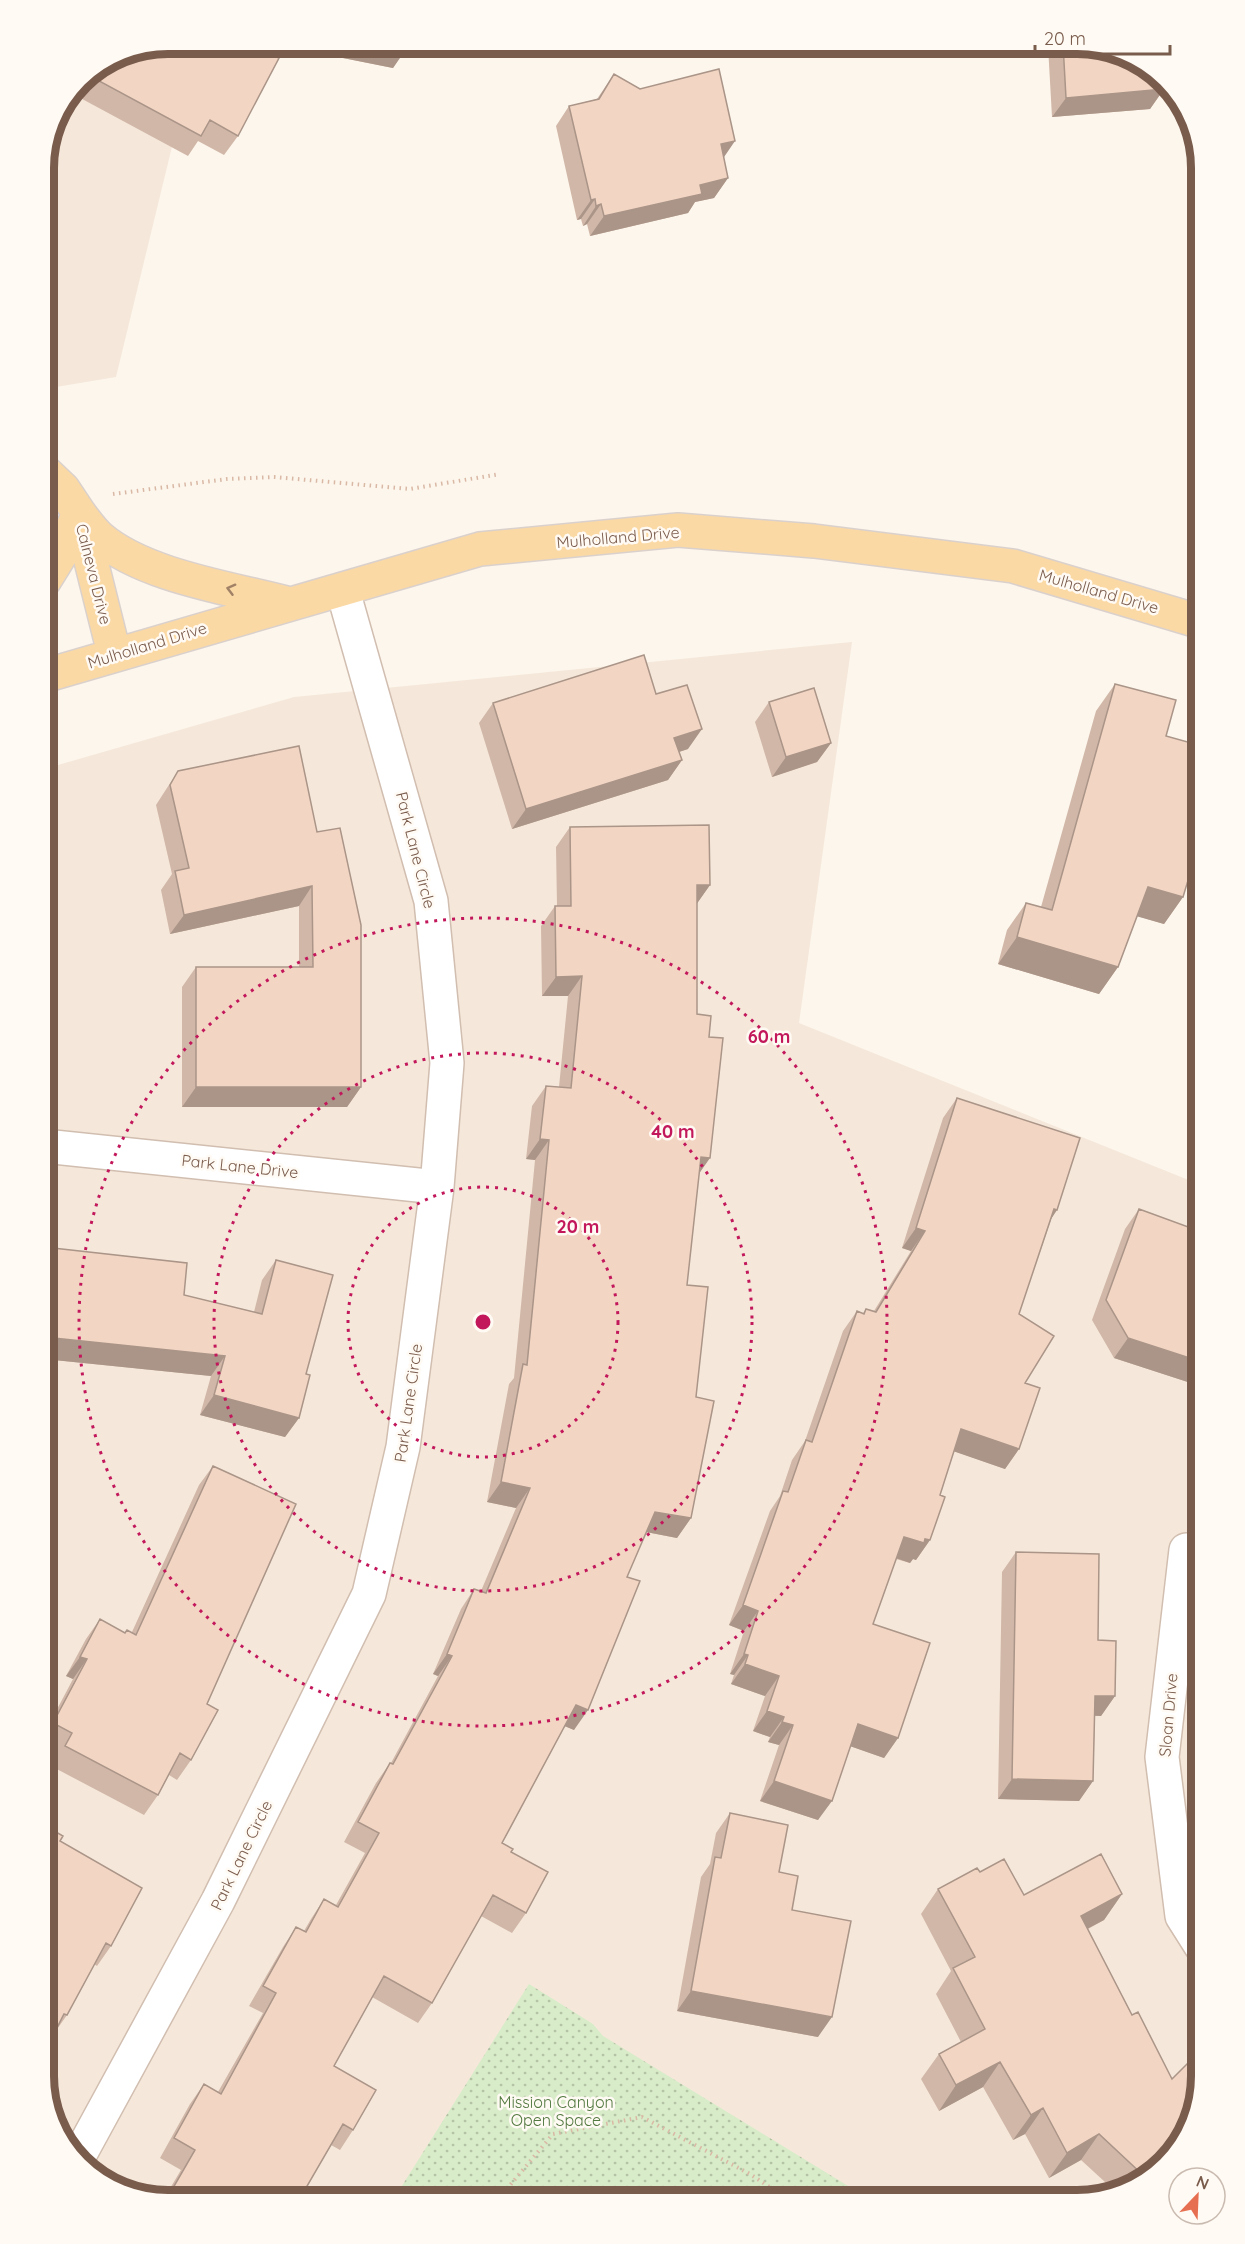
<svg xmlns="http://www.w3.org/2000/svg" width="1245" height="2244" font-family="Quicksand,sans-serif">
	<style>
		.residential { fill: #f5e8da }
		.park { fill: url(#park-dots) }
		.lines { fill: none; stroke-linecap: round; stroke-linejoin: round }
		.minor-casing { stroke: #d1beb0; stroke-width: 36 }
		.major-casing { stroke: #dad1cd; stroke-width: 36 }
		.path { stroke: #d9b8a5; stroke-width: 4; stroke-dasharray: 1.5 4.5; stroke-linecap: butt }
		.minor { stroke: #fff; stroke-width: 33 }
		.major { stroke: #fbd9a5; stroke-width: 33 }
		.wall { fill: #d1b7a8 }
		.shaded-wall { fill: #aa9588 }
		.building { fill: #f3d5c3; stroke: #aa9588; stroke-width: 1.5 }
		.oneway { stroke: #a18267 }
		.ring { fill: none; stroke: #c2185b; stroke-width: 3; stroke-dasharray: 3 6 }
		.labels { text-anchor: middle; stroke-width: 5; stroke-linejoin: round; paint-order: stroke }
		.street-label { font-size: 16px; fill: #7a5c4d; stroke: #fffaf3 }
		.park-label { font-size: 16px; fill: #537a41; stroke: #fffaf3 }
		.rim { fill: none; stroke: #7a5c4d; stroke-width: 8 }
		.centre { fill: #c2185b; stroke: #fffaf3; stroke-width: 3 }
		.ring-label { font-size: 18px; text-anchor: middle; font-weight: bold; fill: #c2185b; stroke: #fffaf3; stroke-width: 5; stroke-linejoin: round; paint-order: stroke }
	</style>
	<defs>
		<pattern id="park-dots" width="8" height="8" patternUnits="userSpaceOnUse" patternTransform="scale(1.5)"><rect width="8" height="8" fill="#d8ecc9"/><path d="M2 2h.1M6 6h.1" fill="none" stroke="#b4c2a5" stroke-width="1.8" stroke-linecap="round"/></pattern>
	</defs>
	<rect width="100%" height="100%" fill="#fdf6ec"/>
	<path class="residential" d="M197,44L116,377L44,389V160L56,113L80,80Z
		M852,642L799,1023L1201,1185V2077L1181,2145L1125,2191L1077,2200H160L98,2179L53,2124L44,2076V769L294,697Z"/>
	<path class="park" d="M529,1984L593,2024L603,2036L871,2200H393Z"/>
	<g class="lines">
		<g class="minor-casing">
			<path id="minor" d="M44,1146L437,1187
				M1186,1550L1162,1757L1182,1916L1201,1946
				M79,2156L218,1901L369,1594L403,1447L437,1187L447,1063L431,901L343,591"/>
		</g>
		<g class="major-casing">
			<path id="major" d="M44,471L63,489L79,513L114,653
				M44,581L62,552L79,513C85,521 92,531 100,538C145,576 229,588 286,603
				M44,676L480,549L678,530L814,541L1013,566L1201,622"/>
		</g>
		<path class="path" d="M113,494L227,479L274,477L410,489L500,474
			M502,2200L506,2190L553,2134L642,2117L750,2174L789,2200"/>
		<use href="#minor" class="minor"/>
		<use href="#major" class="major"/>
	</g>
	<path class="wall" d="M315,44H408L393,68L313,52Z
		M1046,44H1086L1164,89L1150,109L1052,117L1048,46Z
		M120,53L238,136L224,155L198,141L188,156L71,93L80,80Z
		M614,74L724,158L728,178L714,198L695,202L688,213L590,236L587,224L583,226L581,219L577,220L556,126L569,106L597,99Z
		M1115,684L1166,736L1183,897L1164,924L1137,916L1118,967L1099,994L998,964L1007,930L1026,903L1041,907L1096,711Z
		M656,694L688,749L679,752L682,760L668,780L512,829L479,723L493,703Z
		M769,702L831,743L817,762L772,777L755,722Z
		M299,746L361,1087L347,1107H182V987L196,967H299V906L170,934L161,890L172,874L156,805L165,791L178,771Z
		M570,827L710,885L697,903V1014L709,1037L699,1173L687,1285L696,1397L691,1518L677,1538L646,1532L627,1577L574,1730L565,1726L502,1843L511,1852L526,1913L512,1933L481,1916L432,2003L418,2023L372,1997L334,2066L353,2130L340,2150L331,2145L299,2200H163L181,2170L160,2158L190,2104L204,2084L218,2092L263,2013L249,2006L283,1947L296,1927L304,1931L311,1919L324,1899L336,1905L365,1853L344,1842L376,1783L390,1763H391L438,1676L433,1674L461,1609L474,1589L481,1591L516,1508L487,1502L509,1384L514,1378L535,1160L526,1159L532,1106L546,1086L559,1087L568,996H542L541,926L555,906H557L556,847Z
		M957,1098L1051,1220L1019,1314L1025,1383L1019,1449L1005,1469L954,1451L940,1495L930,1540L916,1560L913,1559L910,1563L896,1559L873,1624L898,1738L884,1758L850,1746L818,1820L760,1801L779,1745L768,1742L770,1737L753,1731L765,1696L731,1684L734,1675L730,1674L744,1631L729,1625L770,1511L780,1496L792,1460L805,1441L843,1331L857,1311L863,1313L866,1309L874,1311L911,1251L902,1248L943,1118Z
		M1139,1209L1202,1232V1429L1187,1424L1200,1386L1114,1358L1092,1320L1125,1229Z
		M44,1247L184,1295L254,1312L262,1280L276,1260L306,1374L299,1418L285,1437L200,1415L211,1376L44,1359Z
		M213,1466L207,1704L191,1760L177,1780L169,1775L158,1795L144,1815L51,1766L58,1753L44,1745V1734L73,1679L66,1676L86,1639L100,1619L125,1633L132,1632L199,1485Z
		M1016,1552L1098,1640L1115,1696L1101,1716H1095L1093,1781L1079,1801L998,1799L1002,1572Z
		M730,1813L779,1872L792,1910L818,2037L677,2011L701,1877L710,1864L716,1833Z
		M60,1841L111,1946L97,1966L94,1964L67,2015L53,2035Z
		M980,1872L1024,1895L1122,1894L1104,1920L1088,1929L1181,2145L1125,2191L1117,2193L1081,2160L1049,2178L1025,2134L1013,2140L983,2087L939,2111L921,2079L939,2054L961,2042L936,1994L951,1971L921,1914L938,1889Z"/>
	<path class="shaded-wall" d="M319,44H384L407,48L393,68L313,52Z
		M1164,89L1150,109L1052,117L1066,98Z
		M735,141L722,160L721,144Z
		M728,178L714,198L695,202L688,213L590,236L604,216L700,185Z
		M595,199L581,219L577,220L591,200Z
		M601,204L587,224L583,226L596,206Z
		M702,729L688,749L660,758L674,738Z
		M831,743L817,762L772,777L786,757Z
		M682,760L668,780L512,829L526,809Z
		M697,885H710L696,905Z
		M312,886L299,906L170,934L184,915Z
		M1148,887L1183,897L1164,924L1129,914Z
		M1017,937L1118,967L1099,994L998,964Z
		M582,976L568,996H542L556,977Z
		M44,1012H52L44,1023Z
		M196,1087H361L347,1107H182Z
		M540,1139L549,1140L535,1160L526,1159Z
		M701,1157L710,1158L696,1178Z
		M1054,1209L1057,1210L1044,1230Z
		M916,1228L925,1231L911,1251L902,1248Z
		M44,1337L225,1356L211,1376L44,1359Z
		M1128,1338L1202,1362V1384L1200,1386L1114,1358Z
		M214,1395L299,1418L285,1437L200,1415Z
		M1201,1405H1202V1429L1187,1424Z
		M961,1429L1019,1449L1005,1469L947,1449Z
		M501,1482L530,1488L516,1508L487,1502Z
		M655,1512L691,1518L677,1538L641,1531Z
		M904,1537L930,1540L916,1560L913,1559L910,1563L890,1556Z
		M743,1605L758,1611L744,1631L729,1625Z
		M447,1654L452,1656L438,1676L433,1674Z
		M744,1654L748,1655L734,1675L730,1674Z
		M80,1657L87,1659L73,1679L66,1676Z
		M745,1664L779,1676L765,1696L731,1684Z
		M1095,1696H1115L1101,1716L1081,1715Z
		M576,1705L588,1710L574,1730L562,1725Z
		M767,1711L784,1717L770,1737L753,1731Z
		M782,1722L793,1725L779,1745L768,1742Z
		M858,1724L898,1738L884,1758L844,1744Z
		M1012,1779L1093,1781L1079,1801L998,1799Z
		M774,1781L832,1801L818,1820L760,1801Z
		M1122,1894L1104,1920L1064,1941L1081,1916Z
		M691,1991L832,2017L818,2037L677,2011Z
		M1000,2062L983,2087L939,2111L956,2085Z
		M1043,2108L1025,2134L1013,2140L1031,2115Z
		M1099,2134L1081,2160L1049,2178L1067,2153Z"/>
	<path class="building" d="M168,44H250L279,58L238,136L210,120L201,136L88,75L120,53Z
		M384,44H408L407,48Z
		M1063,44H1086L1153,69L1163,82L1164,89L1066,98Z
		M719,69L735,141L721,144L728,178L700,185L702,194L604,216L601,204L596,206L595,199L591,200L569,106L599,99L614,74L640,89Z
		M644,655L656,694L687,685L702,729L674,738L682,760L526,809L493,703Z
		M1115,684L1176,700L1166,736L1202,746V834L1183,897L1148,887L1118,967L1017,937L1026,903L1052,910Z
		M814,688L831,743L786,757L769,702Z
		M299,746L317,832L340,828L361,925V1087H196V967H313L312,886L184,915L175,871L189,868L170,785L178,771Z
		M709,825L710,885H697V1014L711,1016L709,1037L723,1038L710,1158L701,1157L687,1285L708,1287L696,1397L714,1401L691,1518L655,1512L627,1577L640,1581L588,1710L576,1705L502,1843L513,1849L511,1852L548,1872L526,1913L493,1895L432,2003L384,1976L334,2066L376,2090L353,2130L343,2124L299,2200H166L195,2150L174,2138L204,2084L221,2094L276,1993L263,1986L296,1927L306,1932L324,1899L338,1907L379,1833L358,1822L390,1763L393,1764L452,1656L447,1654L474,1589L486,1593L530,1488L501,1482L523,1364L527,1365L549,1140L540,1139L546,1086L571,1088L582,976L556,977L555,906H571L570,827Z
		M44,870L48,944L44,945Z
		M44,968H49L52,1012H44Z
		M957,1098L1080,1138L1057,1210L1054,1209L1019,1314L1054,1336L1025,1383L1040,1388L1019,1449L961,1429L940,1495L945,1497L930,1540L925,1539L924,1543L904,1537L873,1624L930,1643L898,1738L858,1724L832,1801L774,1781L793,1725L782,1722L784,1717L767,1711L779,1676L745,1664L748,1655L744,1654L758,1611L743,1605L783,1491L788,1492L806,1440L812,1442L857,1311L864,1314L866,1309L876,1312L925,1231L916,1228Z
		M1139,1209L1202,1232V1362L1128,1338L1106,1300Z
		M44,1247L187,1263L184,1295L262,1314L276,1260L333,1275L306,1374L310,1375L299,1418L214,1395L225,1356L44,1337Z
		M213,1466L296,1504L207,1704L218,1710L191,1760L180,1753L158,1795L65,1746L72,1733L53,1723L87,1659L80,1657L100,1619L125,1633L127,1630L136,1635Z
		M1016,1552L1099,1554L1098,1640L1116,1641L1115,1696H1095L1093,1781L1012,1779Z
		M730,1813L788,1825L779,1872L798,1876L792,1910L851,1921L832,2017L691,1991L715,1857L721,1858Z
		M44,1825L63,1836L60,1841L142,1888L111,1946L106,1943L67,2015L64,2014L44,2053Z
		M1101,1854L1122,1894L1081,1916L1132,2015L1138,2012L1172,2079L1202,2049V2077L1181,2145L1144,2176L1099,2134L1067,2153L1043,2108L1031,2115L1000,2062L956,2085L939,2054L985,2029L953,1968L975,1957L938,1889L977,1868L980,1872L1004,1859L1024,1895Z"/>
	<defs><path id="oneway-chevron" d="M-2-3.5L2.5 0L-2 3.5" fill="none" stroke-width="1.6" stroke-linecap="round" stroke-linejoin="round" transform="scale(1.5)"/></defs>
	<use class="oneway" href="#oneway-chevron" transform="translate(231 589) rotate(-165)"/>
	<g class="ring">
		<circle cx="483" cy="1322" r="135"/>
		<circle cx="483" cy="1322" r="269"/>
		<circle cx="483" cy="1322" r="404"/>
	</g>
	<g class="labels">
		<g class="street-label">
			<text transform="translate(618 537) rotate(-5)" y="6">Mulholland Drive</text>
			<text transform="translate(94 574) rotate(76)" y="6">Calneva Drive</text>
			<text transform="translate(1099 591) rotate(16)" y="6">Mulholland Drive</text>
			<text transform="translate(147 645) rotate(-17)" y="6">Mulholland Drive</text>
			<text transform="translate(416 850) rotate(76)" y="6">Park Lane Circle</text>
			<text transform="translate(240 1166) rotate(6)" y="6">Park Lane Drive</text>
			<text transform="translate(408 1403) rotate(-82)" y="6">Park Lane Circle</text>
			<text transform="translate(1168 1715) rotate(-85)" y="6">Sloan Drive</text>
			<text transform="translate(241 1855) rotate(-64)" y="6">Park Lane Circle</text>
		</g>
		<g class="park-label">
			<text x="556" y="2108">Mission Canyon<tspan x="556" dy="18">Open Space</tspan></text>
		</g>
	</g>
	<path d="M0 0H1245V2244H0ZM168 54H1077A114 114 0 0 1 1191 168V2076A114 114 0 0 1 1077 2190H168A114 114 0 0 1 54 2076V168A114 114 0 0 1 168 54Z" fill="#fffaf3" fill-rule="evenodd"/>
	<path class="rim" d="M168 54H1077A114 114 0 0 1 1191 168V2076A114 114 0 0 1 1077 2190H168A114 114 0 0 1 54 2076V168A114 114 0 0 1 168 54Z"/>
	<circle cx="483" cy="1322" r="9" class="centre"/>
	<g class="ring-label">
		<text x="769" y="1043">60 m</text>
		<text x="673" y="1138">40 m</text>
		<text x="578" y="1233">20 m</text>
	</g>
	<g transform="translate(1197 2196) rotate(23)"><circle r="28" fill="#fffaf3" stroke="#cabbb1" stroke-width="1.5"/>
	<path d="M0-4.5L10 22L0 15L-10 22Z" fill="#e76f51"/>
	<text y="-9" font-size="16" font-weight="bold" text-anchor="middle" fill="#7a5c4d">N</text>
	</g>
	<path d="M1035 45v9h135v-9" fill="none" stroke="#7a5c4d" stroke-width="3"/>
	<text x="1044" y="45" font-size="18" fill="#7a5c4d" stroke="#fffaf3" stroke-width="4.5" paint-order="stroke">20 m</text>
</svg>
